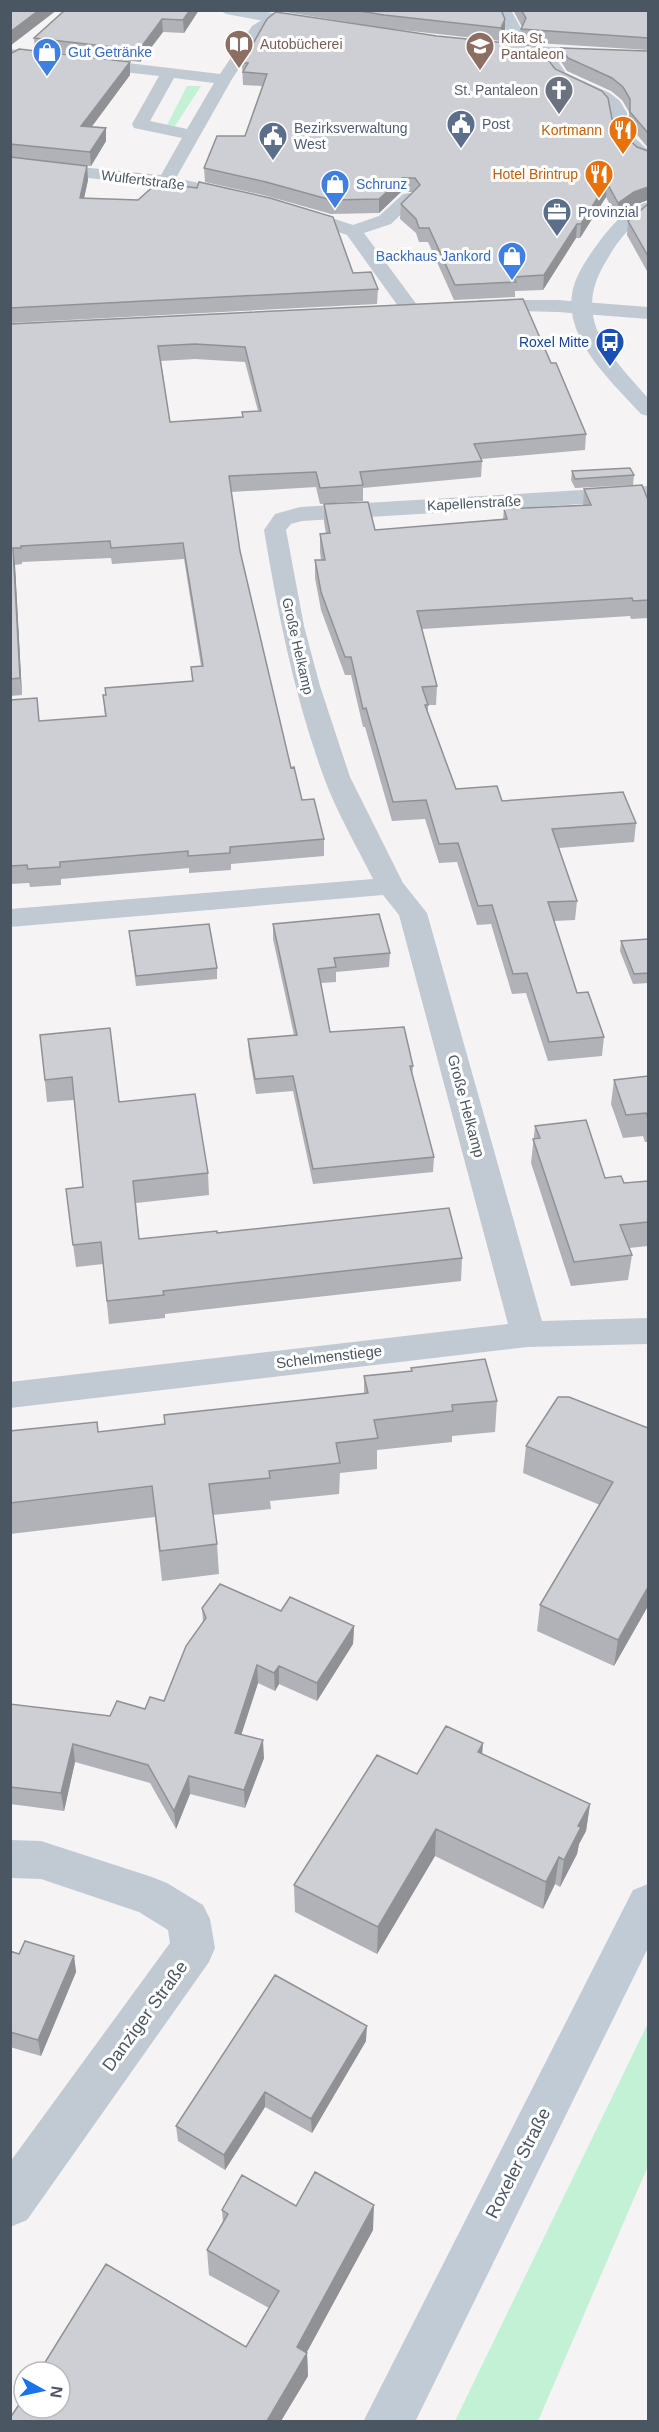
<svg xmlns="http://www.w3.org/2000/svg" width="659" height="2432" font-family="Arial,sans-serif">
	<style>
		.green { fill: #c3f1d5 }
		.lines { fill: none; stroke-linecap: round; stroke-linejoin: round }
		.street { fill: #c1cad2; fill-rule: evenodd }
		.secondary { fill: #c1cbd6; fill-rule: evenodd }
		.wall { fill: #b0b2b7; fill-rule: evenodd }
		.shaded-wall { fill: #909195 }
		.building { fill: #cdcfd5; stroke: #909195; stroke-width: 1.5; fill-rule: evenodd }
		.labels { text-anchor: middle; stroke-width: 6; stroke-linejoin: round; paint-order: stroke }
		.far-education-label { font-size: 14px; fill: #785e54; stroke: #fff; text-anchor: start }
		.far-shop-label { font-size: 14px; fill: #366cbe; stroke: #fff; text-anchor: start }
		.far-worship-label { font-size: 14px; fill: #5b616d; stroke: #fff; text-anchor: end }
		.far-service-label { font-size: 14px; fill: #4e5e75; stroke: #fff; text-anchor: start }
		.far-food-label { font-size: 14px; fill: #c56008; stroke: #fff; text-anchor: end }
		.far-street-label { font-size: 14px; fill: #4a5661; stroke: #fff }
		.far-transit-label { font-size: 14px; fill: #164399; stroke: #fff; text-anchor: end }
		.street-label { font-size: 15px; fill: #4a5661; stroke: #fff }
		.near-street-label { font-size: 18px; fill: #4a5661; stroke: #fff }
	</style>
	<rect width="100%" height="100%" fill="#f5f3f3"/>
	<path class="green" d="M187,86H201L175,126L167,125Z
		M648,2023V2166L538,2421H455Z"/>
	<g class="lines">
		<path class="street" d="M272,14L280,19L263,32L232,79L176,178L246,193L249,197L246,201L240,202L166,186L10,170V160L161,175L182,138L134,128L132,124L159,76L10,59V49L220,74L252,26ZM174,78L214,83L187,129L150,121Z
			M544,48L550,50L566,73L610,93L620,101L627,113V126L634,137L648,150V164C635,161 614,140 611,126C609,119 612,114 608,108C596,91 570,92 555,80C547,74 542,61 536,53Z
			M409,193L415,194L418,198L391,224L364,233L420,309L417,313H403L347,235L287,214L284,210L287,206L293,205L353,225L379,216L403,194Z
			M480,300H558L648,307V319L558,312L473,310L470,306L473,302Z
			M648,486V500L302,521L291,524L286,530L304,626L320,686L350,777L403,883L427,913L542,1321L648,1318V1344L528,1347L10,1408V1382L508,1324L399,915L383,895L10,927V909L373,879C356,845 336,811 323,775C294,695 278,614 264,530L275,514L300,507Z
			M10,1840L41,1841L152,1877L167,1883L203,1905L210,1919L215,1948L209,1962L27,2220L10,2227V2162L170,1943L168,1930L139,1912L41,1879L10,1878Z"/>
		<path class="secondary" d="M219,10H255L313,20L321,25L313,30L226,14Z
			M496,10H511L523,32L517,45L648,52V62L492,52L490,49L492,46L502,45L507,32Z
			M648,202V214C631,225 618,240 608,258C569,318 609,353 648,398V416L641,414C613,383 565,341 572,294C575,275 588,257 599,242C612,225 627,207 648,202Z
			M648,1884V1948L415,2422H363L633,1890Z"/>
	</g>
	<path class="wall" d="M65,10H199L184,33L163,32L140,62L35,50L34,38Z
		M279,10H501L505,19V32L501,41L384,28L279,11Z
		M513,10H648V50L521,42V29L522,27Z
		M561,48L648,51V148L629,125V112L622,100L611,91L567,71L560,60Z
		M10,54L130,62V75L91,127L106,128V141L91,166L29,160L87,166L88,180L84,198L353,273L378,289L377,304L10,323V157L12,158L11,155H10Z
		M242,63L555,69L612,119L620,131L637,147L648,151V200L632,206L617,218L606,197L580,238H576L543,290L515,291V297L454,300L428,242H419L416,233L400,219L401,204L414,192H401L379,213L331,214L267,196L205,182L204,168L245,136L262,86L243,85Z
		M648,204V273L627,235L628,221Z
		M10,324L551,363L586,434L585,450L481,459L482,461L481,477L363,488V501L320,504L316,487L231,492L240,551L291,768L302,800L324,839V856L231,864V870L189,873V868L61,879V885L30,887L29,883L10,884V700L39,721L105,716L103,695L192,682L191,667L201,666L184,559L112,564L111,558L22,562V564L15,565L22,695L10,696ZM195,359L245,362L258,411L242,412V417L170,422L161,361Z
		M572,471L634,475L633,485L575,488L571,480Z
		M584,489L648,500V618L631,619L630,616L422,629L437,686L436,705H428V713L456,789L502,801L636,823L634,842L559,848L577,901L575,920L554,921L577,993L604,1037L602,1056L548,1061L526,993L512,994L491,924L477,925L457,862L439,863L425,819L392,821L365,727H363L351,675H345L321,610L315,578V560H321L320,552V534H326L324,522V504L375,530L503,519L504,509L583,505Z
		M273,924L390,953L389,967L336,972V982L321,983L330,1032L413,1066L412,1076L434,1157L433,1172L313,1184L293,1091L256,1094L249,1054L248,1039L294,1035L273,939Z
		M129,931L217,968V979L136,986Z
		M648,939V983L633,984L620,951L621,941Z
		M40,1035L119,1102L208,1173L209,1195L136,1203L139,1239L217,1233L462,1258L461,1281L165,1314V1318L109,1324L103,1264L76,1267L66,1189L83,1187L74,1100L47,1102Z
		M648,1076V1142H645L643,1136L623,1138L611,1104L614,1080Z
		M535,1126L605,1178L624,1183L648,1181V1246L629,1248L632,1255L628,1280L571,1286L531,1163Z
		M411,1368L497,1401L495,1432L452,1436V1442L377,1450V1469L340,1473L339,1494L270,1501L271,1509L213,1515L217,1544L219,1574L162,1581L155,1517L10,1534V1431L98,1432L165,1424L364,1393V1376L411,1371Z
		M648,1428V1606L614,1666L537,1631L540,1605L600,1505L523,1473L526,1446Z
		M202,1608L281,1611L354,1626L353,1644L317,1701L279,1684L275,1691L258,1683L241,1735L264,1758L245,1808L190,1794L176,1829L150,1783L75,1762L64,1811L10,1804V1704L110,1716L145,1709L164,1701L203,1622Z
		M482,1754L590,1804L586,1831L579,1844L577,1854L560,1887L555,1884L543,1909L435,1856L377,1954L295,1912L294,1885L417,1774Z
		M10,1951L19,1954L74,1956L76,1972L41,2056L10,2047Z
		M366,2041L312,2133L265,2107L225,2170L178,2141L176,2126Z
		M296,2206L373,2230L307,2352V2353L308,2376L281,2421H10L246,2347L269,2308L209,2275L207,2250L223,2223L222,2210Z"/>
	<path class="shaded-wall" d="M39,10H57L10,46V32Z
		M190,10H199L184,33L183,20Z
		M162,19L163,32L140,62L139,50Z
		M505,19V32L501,41V28Z
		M130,62V75L82,140L81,126Z
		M106,128V141L91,166L90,152Z
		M87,166L88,180L81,212L80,198Z
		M402,178L401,192L379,213V199Z
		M607,183L606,197L580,238L581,224Z
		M648,187V200L632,206L617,218L618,203L634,192Z
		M577,224L576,238L543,290L544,275Z
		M13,548L15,565L22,695L20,678Z
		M648,1587V1606L614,1666L618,1640Z
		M354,1626L353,1644L317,1701V1683Z
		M257,1665L258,1683L236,1751L235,1733Z
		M279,1666V1684L275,1691L274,1673Z
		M263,1740L264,1758L245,1808L244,1790Z
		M483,1743L481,1771L478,1752Z
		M73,1744L75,1762L64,1811L61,1793Z
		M189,1776L190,1794L176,1829L174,1811Z
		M590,1804L586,1831L579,1844L577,1854L560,1887L564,1860L578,1826Z
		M436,1829L435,1856L377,1954L378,1927Z
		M559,1857L555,1884L543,1909L546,1882Z
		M74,1956L76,1972L41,2056L38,2040Z
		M367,2026L366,2041L312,2133L311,2119Z
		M265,2092V2107L225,2170L224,2155Z
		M374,2205L373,2230L297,2370V2347Z
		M307,2353L308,2376L281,2421H267Z"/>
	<path class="building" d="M10,10H39L10,32Z
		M65,10H190L183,20L162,19L139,50L34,38Z
		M354,10H501L505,19L501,28L384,15Z
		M521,10H648V38L521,29L526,18Z
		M276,12L437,36L538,46L555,69L602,91L608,98L612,119L620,131L637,147L648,151V187L634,192L618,203L607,183L581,224H577L544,275L514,277L516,282L455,285L429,228H419L416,219L401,204L420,185L415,178H402L379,199L331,200L266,182L204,168L217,136H245L267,74L243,72L248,63H242L267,19Z
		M561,48L648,51V133L630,112V99L623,87L612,78L568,58Z
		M19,49L130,62L81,126L106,128L90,152L10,144L11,141H10V54Z
		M10,157L87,166L80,198L138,200L157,183L197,188L199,182L270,198L333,217L353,273L371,272L378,289L10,308Z
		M648,204V256L628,221Z
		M523,299L551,363H556L586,434L474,444L482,461L360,472L363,485L320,488L316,472L229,476L240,551L291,768L294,767L302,800L314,799L324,839L230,847V853L188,856V851L60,862V867L28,869L27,865L10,866V700L37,698L39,721L106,716L103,695H106L105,688L193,681L191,667L203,666L183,543L111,548L110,541L21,546V548H13L20,678L10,679V324ZM195,344L245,347L261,411L242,412L243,417L170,422L158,346Z
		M630,468L634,475L575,479L572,471Z
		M642,485L648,500V600L633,601L632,598L417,611L437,686L422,687L428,705H425L456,789L497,786L502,801L623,792L636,823L552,829L577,901L548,902L577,993L588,992L604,1037L549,1042L527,973L513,974L492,905L478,906L458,843L439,844L426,800L393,802L366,708L363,709L351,657H345L321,592L315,560H325L320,534L330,533L324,504L368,502L375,530L507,519L504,509L591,505L584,489Z
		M379,914L390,953L334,958L336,967L318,969L330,1032L404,1027L413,1066H410L434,1157L313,1169L293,1076L255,1079L248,1039L297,1035L273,924Z
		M209,924L217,968L136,976L129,931Z
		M648,939V973L634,974L621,941Z
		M110,1028L119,1102L195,1094L208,1173L133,1181L139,1239L217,1231V1233L449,1208L462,1258L163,1291L164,1295L107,1301L101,1242L73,1245L66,1189L83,1187L72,1077L45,1080L40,1035Z
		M648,1076V1118L646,1113L626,1115L614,1080Z
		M586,1120L605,1178L621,1176L624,1183L648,1181V1222L620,1225L632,1255L574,1262L533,1139L540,1138L535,1126Z
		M485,1359L497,1401L452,1405L453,1411L374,1420L378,1438L336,1443L340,1463L269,1471L270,1478L209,1484L217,1544L160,1551L152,1486L10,1503V1431L97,1422L98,1432L165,1424L164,1415L368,1393L364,1376L412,1371L411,1368Z
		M558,1397H569L648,1428V1587L618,1640L540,1605L613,1482L526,1446Z
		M220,1584L281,1611L290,1597L354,1626L317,1683L279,1666L274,1673L257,1665L235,1733L263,1740L244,1790L189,1776L174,1811L148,1765L73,1744L61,1793L10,1787V1704L110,1716L117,1701L145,1709L150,1697L164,1701L186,1646L206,1618L202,1608Z
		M446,1726L483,1743L478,1752L590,1804L578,1826L581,1827L564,1860L559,1857L546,1882L436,1829L378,1927L294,1885L377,1755L417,1774Z
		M25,1941L74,1956L38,2040L10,2032V1951L19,1954Z
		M275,1975L367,2026L311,2119L265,2092L224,2155L176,2126Z
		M315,2172L374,2205L297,2347L307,2353L267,2421H10V2418L24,2397V2408H60V2372H39L106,2264L246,2347L279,2291L207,2250L228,2214L222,2210L242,2175L296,2206Z"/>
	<defs>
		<g id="library-pin" transform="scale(1.5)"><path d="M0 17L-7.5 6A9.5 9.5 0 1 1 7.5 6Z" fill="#8d6e63" stroke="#fff"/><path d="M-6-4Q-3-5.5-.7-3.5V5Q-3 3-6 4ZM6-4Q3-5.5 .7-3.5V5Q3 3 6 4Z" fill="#fff"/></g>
		<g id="school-pin" transform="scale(1.5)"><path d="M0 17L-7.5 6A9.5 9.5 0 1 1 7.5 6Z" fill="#8d6e63" stroke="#fff"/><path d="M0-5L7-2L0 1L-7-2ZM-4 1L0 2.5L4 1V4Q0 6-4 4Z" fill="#fff"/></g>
		<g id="shop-pin" transform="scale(1.5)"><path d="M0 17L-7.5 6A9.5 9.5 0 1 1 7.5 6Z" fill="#3f7fe0" stroke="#fff"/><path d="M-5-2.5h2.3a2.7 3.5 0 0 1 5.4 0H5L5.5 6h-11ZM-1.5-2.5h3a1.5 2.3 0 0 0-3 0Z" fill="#fff"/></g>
		<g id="church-pin" transform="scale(1.5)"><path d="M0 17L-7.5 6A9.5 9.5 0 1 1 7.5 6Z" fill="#6b7280" stroke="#fff"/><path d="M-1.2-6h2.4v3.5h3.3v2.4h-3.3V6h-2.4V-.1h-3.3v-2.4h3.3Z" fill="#fff"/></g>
		<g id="civic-pin" transform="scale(1.5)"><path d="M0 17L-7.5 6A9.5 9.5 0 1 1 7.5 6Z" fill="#5c6f8a" stroke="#fff"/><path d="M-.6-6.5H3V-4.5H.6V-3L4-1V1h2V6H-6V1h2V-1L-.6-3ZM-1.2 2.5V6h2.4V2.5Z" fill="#fff"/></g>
		<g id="restaurant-pin" transform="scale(1.5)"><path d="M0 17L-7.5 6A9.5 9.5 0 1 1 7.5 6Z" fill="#e8710a" stroke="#fff"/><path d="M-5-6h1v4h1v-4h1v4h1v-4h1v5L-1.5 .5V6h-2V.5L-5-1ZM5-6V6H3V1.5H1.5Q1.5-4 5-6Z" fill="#fff"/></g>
		<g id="office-pin" transform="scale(1.5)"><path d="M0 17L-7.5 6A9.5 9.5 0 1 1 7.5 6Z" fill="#5c6f8a" stroke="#fff"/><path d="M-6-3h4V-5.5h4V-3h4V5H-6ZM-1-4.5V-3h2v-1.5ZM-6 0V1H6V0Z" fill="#fff"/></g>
		<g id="bus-pin" transform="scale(1.5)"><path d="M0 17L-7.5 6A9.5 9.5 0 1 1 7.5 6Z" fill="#1a4fb4" stroke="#fff"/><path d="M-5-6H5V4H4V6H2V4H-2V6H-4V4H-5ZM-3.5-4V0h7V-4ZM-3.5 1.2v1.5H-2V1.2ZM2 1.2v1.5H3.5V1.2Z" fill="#fff"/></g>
	</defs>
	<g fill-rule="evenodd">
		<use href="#library-pin" x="239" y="44"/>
		<use href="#school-pin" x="480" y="46"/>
		<use href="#shop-pin" x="47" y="52"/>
		<use href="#church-pin" x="559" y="90"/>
		<use href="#civic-pin" x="461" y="124"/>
		<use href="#restaurant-pin" x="623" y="130"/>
		<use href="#civic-pin" x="273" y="136"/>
		<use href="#restaurant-pin" x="599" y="174"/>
		<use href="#shop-pin" x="335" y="184"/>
		<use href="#office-pin" x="557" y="212"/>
		<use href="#shop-pin" x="512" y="256"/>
		<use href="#bus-pin" x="610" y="342"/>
	</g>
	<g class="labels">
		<g class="far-education-label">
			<text x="501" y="43">Kita St.<tspan x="501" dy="16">Pantaleon</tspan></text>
			<text x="260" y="49">Autobücherei</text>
		</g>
		<g class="far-shop-label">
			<text x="68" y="57">Gut Getränke</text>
			<text x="356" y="189">Schrunz</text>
			<text x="491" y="261" text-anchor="end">Backhaus Jankord</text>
		</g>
		<g class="far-worship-label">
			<text x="538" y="95">St. Pantaleon</text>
		</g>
		<g class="far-service-label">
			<text x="482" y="129">Post</text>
			<text x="294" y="133">Bezirksverwaltung<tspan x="294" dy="16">West</tspan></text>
			<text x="578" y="217">Provinzial</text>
		</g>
		<g class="far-food-label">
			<text x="602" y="135">Kortmann</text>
			<text x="578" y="179">Hotel Brintrup</text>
		</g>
		<g class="far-street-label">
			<text transform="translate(143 180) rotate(7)" y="5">Wulfertstraße</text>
			<text transform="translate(474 503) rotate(-3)" y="5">Kapellenstraße</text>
			<text transform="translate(298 646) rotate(77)" y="5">Große Helkamp</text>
		</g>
		<g class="far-transit-label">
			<text x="589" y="347">Roxel Mitte</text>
		</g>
		<g class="street-label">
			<text transform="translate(466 1106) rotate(75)" y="5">Große Helkamp</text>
			<text transform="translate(329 1357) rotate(-7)" y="5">Schelmenstiege</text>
		</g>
		<g class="near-street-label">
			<text transform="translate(145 2016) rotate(-54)" y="6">Danziger Straße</text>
			<text transform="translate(518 2163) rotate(-63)" y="6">Roxeler Straße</text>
		</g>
	</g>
	<rect width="659" height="2432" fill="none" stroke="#4a5661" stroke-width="24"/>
	<g transform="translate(42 2390) rotate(98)"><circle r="28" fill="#ffffff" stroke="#b7bbc0" stroke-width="1.5"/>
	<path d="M0-4.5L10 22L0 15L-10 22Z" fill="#1a73e8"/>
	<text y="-9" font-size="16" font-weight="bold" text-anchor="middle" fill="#4a5661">N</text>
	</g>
</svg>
